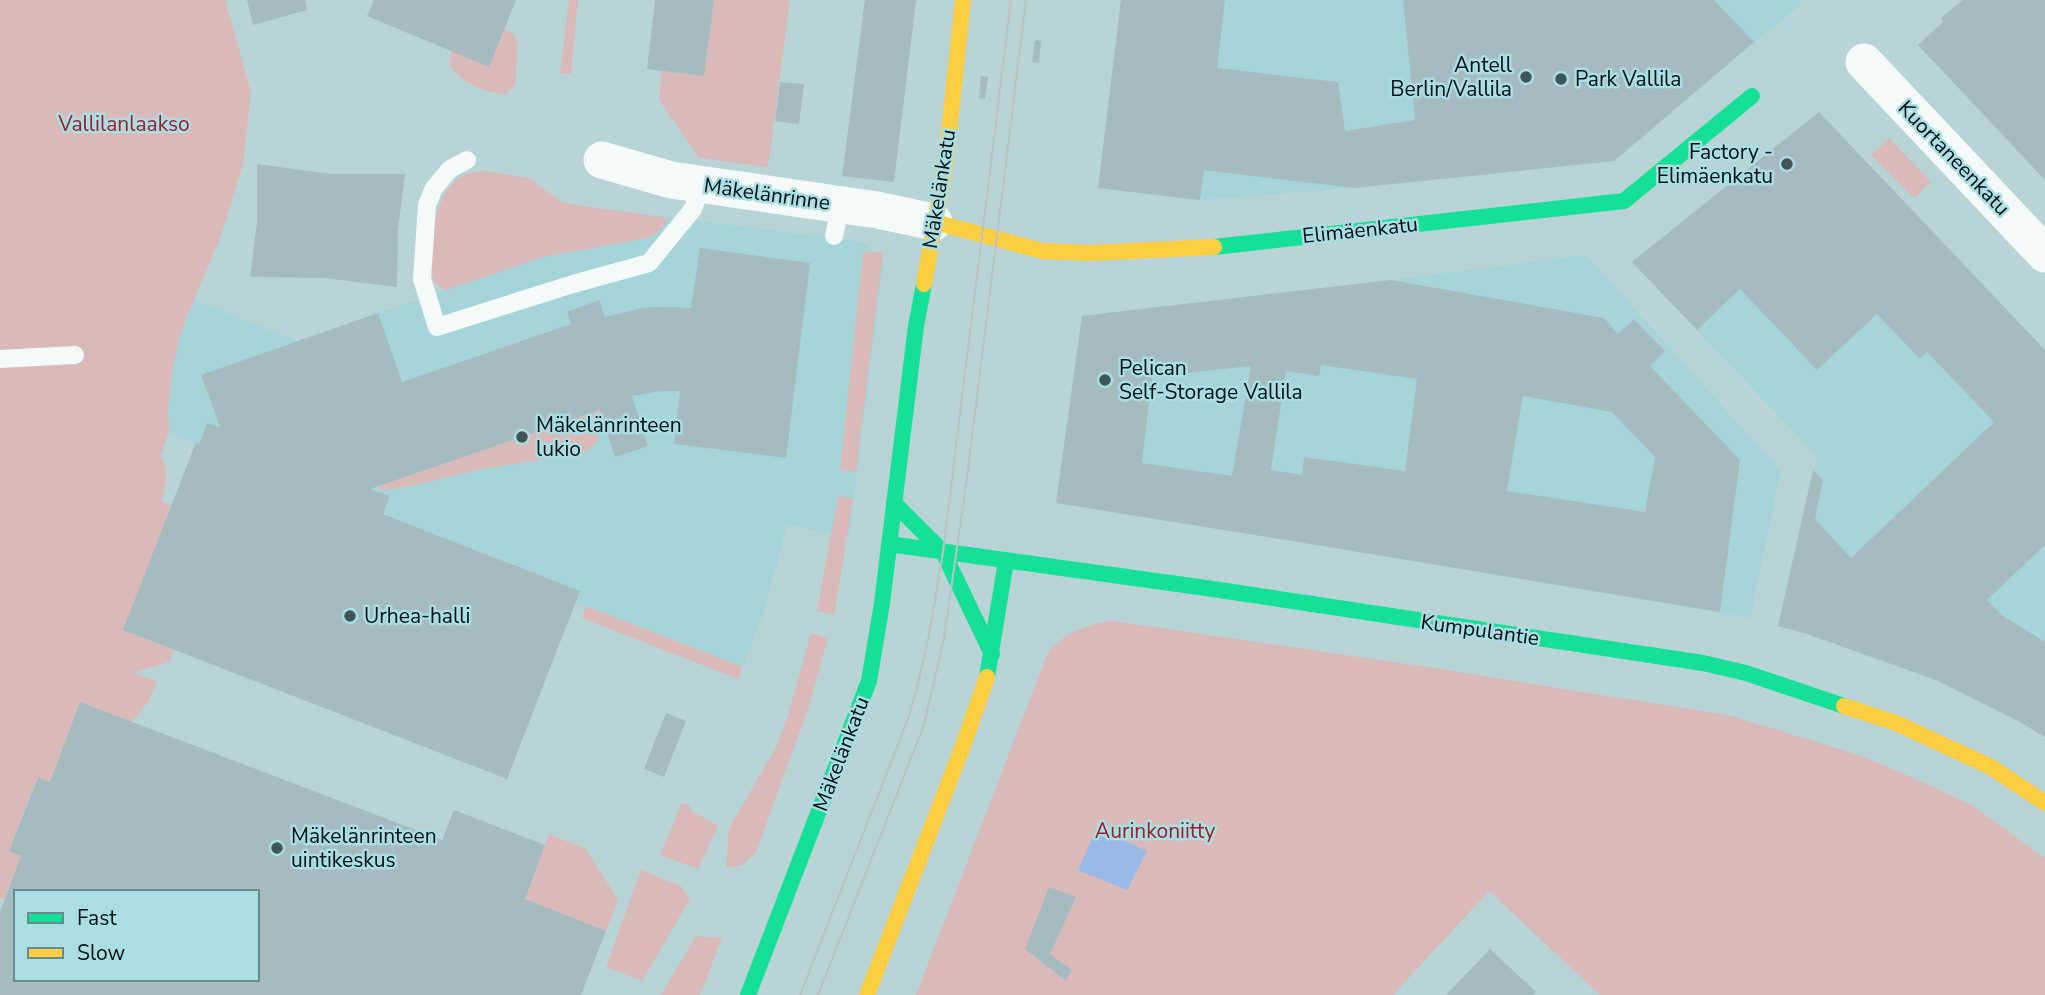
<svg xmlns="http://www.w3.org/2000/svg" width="2045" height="995" font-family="'Nunito Sans',sans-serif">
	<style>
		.built { fill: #a6d5d9 }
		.green { fill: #dabab8 }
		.water { fill: #99b9e7 }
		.building { fill: #a6bbc0; fill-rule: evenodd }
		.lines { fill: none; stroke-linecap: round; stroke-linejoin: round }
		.lane { stroke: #f4f9f9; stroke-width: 18 }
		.street { stroke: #f4f9f9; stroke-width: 37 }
		.fast { stroke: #16e098; stroke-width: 16 }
		.slow { stroke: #ffcf43; stroke-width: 16 }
		.tram { stroke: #bbc3c3; stroke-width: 2 }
		.poi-dot { fill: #405557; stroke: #abdee3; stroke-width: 2.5 }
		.labels { text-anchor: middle; stroke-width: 5; stroke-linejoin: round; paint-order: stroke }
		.poi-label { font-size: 21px; fill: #001113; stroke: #abdee3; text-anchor: start }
		.park-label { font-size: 21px; fill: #9a1f29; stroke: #abdee3 }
		.street-label { font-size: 21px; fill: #001113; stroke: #abdee3 }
	</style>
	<rect width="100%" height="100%" fill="#b8d4d6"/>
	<path class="built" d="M1121,0H1798L1802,4L1754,42L1614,161L1354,188L1200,200L1098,188Z
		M1819,112L2045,350V737L2020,722L1936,680L1807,634L1778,626L1817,456L1632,262Z
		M549,202L864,242L883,266L849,537L787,525L766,606L743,667L577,602L580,591L169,432L168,411L173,367L179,340L194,300L299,341L543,257Z
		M1586,255L1781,471L1750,618L1292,541L1056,503L1082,316L1391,280Z"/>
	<path class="green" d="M0,0H225L251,92L243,164L221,236L186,318L179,340L173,367L168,411L169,432L160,456C171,468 165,487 161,502L172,505L124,630L174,650L169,662L133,673L157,681L149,701L132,722L80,702L50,782L37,777L9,851L21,856L5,899H0Z
		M569,0H578L571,74L560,73Z
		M714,0H790L768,167L699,158L659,100L662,71L704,76Z
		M504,30L514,34L518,43L515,85L506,94C483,92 463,84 449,65L452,51L489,66Z
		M1889,138L1931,182L1914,198L1871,155Z
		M486,171L529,178L563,203L668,218L661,230L648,238L543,257L446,290L434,283C433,276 430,269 430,262C429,239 437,195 456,180C465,173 475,171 486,171Z
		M863,251L883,252L856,472L840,470Z
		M600,410C602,428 602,443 584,453L477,470L421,484L381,491L379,486Z
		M838,496L853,499L834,615L817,611Z
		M586,606L743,667L738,679L582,618Z
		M1112,621L1421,666L1732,716L1859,755L1893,769L1970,804L2045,858V995H1600L1489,891L1393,995H916L1048,652C1069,630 1083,626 1112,621Z
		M811,633L828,638L808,709L756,852L742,865L726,868L729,828L775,749L787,719Z
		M681,804H688L692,811L718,826L698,869L663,856L661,854Z
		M549,834L586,849L618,900L606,931L525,899Z
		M641,870L681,886L690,899L642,981L606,967Z
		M696,936L722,938L700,995H661Z"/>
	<path class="water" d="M1097,828L1147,851L1127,890L1078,870Z"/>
	<path class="building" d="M247,0H305L307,10L253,25Z
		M374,0H516L489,67L367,16Z
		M655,0H714L704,76L647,69Z
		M865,0H916L894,182L842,176Z
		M1121,0H1225L1217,68L1338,82L1345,131L1415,120L1403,0H1714L1754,42L1614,161L1354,188L1204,170L1200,200L1098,188Z
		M1963,0H2045V180L1918,45L1943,22L1941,18Z
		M1035,40L1041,41L1039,63L1032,62Z
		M981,76L988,77L985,99L979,98Z
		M780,82L804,84L799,124L775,121Z
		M1819,112L2045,350V545L1987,600L2003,616L2045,642V737L2020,722L1936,680L1807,634L1778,626L1813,470L1823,480L1815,519L1851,558L1994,422L1927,352L1920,359L1877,314L1817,370L1740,289L1697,330L1632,262Z
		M257,164L331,174H405L398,230L397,287L324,278L250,277L257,224Z
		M700,248L810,263L786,458L674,444L680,391H660L632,396L648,446L615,457L600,410L370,489L390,496L383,514L580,591L507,779L123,630L196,442L199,444L207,423L220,427L201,375L378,313L402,382L571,324L567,312L599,300L605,317L642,308L661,307L691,308Z
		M1391,280L1604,318L1618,334L1634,319L1665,351L1650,366L1740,460L1720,612L1292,541L1056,503L1082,316ZM1321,365L1417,379L1405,471L1304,457L1302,475L1271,470L1286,371L1319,376ZM1251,366L1232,476L1142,463L1152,377ZM1523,396L1612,412L1655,457L1645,512L1507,491Z
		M80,702L442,840L454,810L545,845L525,899L606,931L581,995H0V912L21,856L9,851L38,777L50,782ZM16,892H257V979H16Z
		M666,713L686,721L664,777L644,769Z
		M1049,887L1076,897L1050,954L1072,970L1066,981L1025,949Z
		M1490,949L1536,992L1533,995H1446Z"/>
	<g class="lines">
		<path class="lane" d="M467,160L450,169L434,188L427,205L422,279L437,327L573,284L649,263L693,209L702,184
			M834,236L841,204
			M0,359L75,355"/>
		<path class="street" d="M1864,62L2045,254
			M602,160L671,180L877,210L934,222"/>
		<path class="fast" d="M1214,247L1624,201L1752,96
			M894,503L943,552L992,654
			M889,544L1206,588L1703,663L1746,673L1844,706
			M987,677L1006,561
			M748,995L869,681L882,603L916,326L924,284"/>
		<path class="slow" d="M934,222L1042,251L1090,253L1214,247
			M924,284L946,160L963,0
			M1844,706L1896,723L1991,767L2045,803
			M867,995L964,743L987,677"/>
		<path class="tram" d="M800,995L908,719C925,664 934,609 943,552L1011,0
			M818,995L924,725L944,638L967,478L1026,0"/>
	</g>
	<g class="poi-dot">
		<circle cx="1526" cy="77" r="7"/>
		<circle cx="1561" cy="79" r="7"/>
		<circle cx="1787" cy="164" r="7"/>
		<circle cx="1105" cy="380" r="7"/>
		<circle cx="522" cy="437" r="7"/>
		<circle cx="350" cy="616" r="7"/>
		<circle cx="277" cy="848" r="7"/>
	</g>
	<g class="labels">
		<g class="poi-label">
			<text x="1512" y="72" text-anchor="end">Antell<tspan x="1512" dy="24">Berlin/Vallila</tspan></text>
			<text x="1575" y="86">Park Vallila</text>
			<text x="1773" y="159" text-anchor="end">Factory -<tspan x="1773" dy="24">Elimäenkatu</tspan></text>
			<text x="1119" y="375">Pelican<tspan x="1119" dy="24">Self-Storage Vallila</tspan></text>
			<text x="536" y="432">Mäkelänrinteen<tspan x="536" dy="24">lukio</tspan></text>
			<text x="364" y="623">Urhea-halli</text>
			<text x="291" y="843">Mäkelänrinteen<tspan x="291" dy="24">uintikeskus</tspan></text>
		</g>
		<g class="park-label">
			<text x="124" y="131">Vallilanlaakso</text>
			<text x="1155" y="838">Aurinkoniitty</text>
		</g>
		<g class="street-label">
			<text transform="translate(1954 158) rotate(46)" y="7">Kuortaneenkatu</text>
			<text transform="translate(939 189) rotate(-81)" y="7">Mäkelänkatu</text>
			<text transform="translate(767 194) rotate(8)" y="7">Mäkelänrinne</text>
			<text transform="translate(1360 230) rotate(-6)" y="7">Elimäenkatu</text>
			<text transform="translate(1480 630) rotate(8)" y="7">Kumpulantie</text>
			<text transform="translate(841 754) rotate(-69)" y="7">Mäkelänkatu</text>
		</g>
	</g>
	<rect x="14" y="890" width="245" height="91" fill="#abdee3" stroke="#678c90" stroke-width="2"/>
	<rect x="28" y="913" width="35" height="10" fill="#16e098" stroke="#678c90" stroke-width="2"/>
	<text x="77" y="925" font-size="21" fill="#001113">Fast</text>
	<rect x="28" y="948" width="35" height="10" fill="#ffcf43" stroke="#678c90" stroke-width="2"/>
	<text x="77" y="960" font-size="21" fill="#001113">Slow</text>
</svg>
